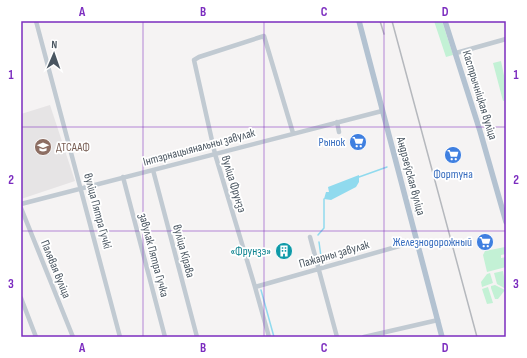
<svg xmlns="http://www.w3.org/2000/svg" width="527" height="358" font-family="'Sofia Sans Condensed',sans-serif">
	<style>
		.education { fill: #e6e4e5 }
		.green { fill: #c3f1d5 }
		.water { fill: #90daee }
		.lines { fill: none; stroke-linecap: round; stroke-linejoin: round }
		.stream { stroke: #90daee; stroke-width: 1.5 }
		.minor { stroke: #c1cad2; stroke-width: 4.5 }
		.major { stroke: #b3c2d1; stroke-width: 5.5 }
		.rail { stroke: #b5b8bd; stroke-width: 1.5 }
		.grid { fill: none; stroke: #7b2cbf; stroke-width: 1; stroke-opacity: 0.55 }
		.labels { text-anchor: middle; stroke-width: 3.5; stroke-linejoin: round; paint-order: stroke }
		.street-label { font-size: 12px; fill: #4a5661; stroke: #fff }
		.shop-label { font-size: 12px; fill: #366cbe; stroke: #fff; text-anchor: end }
		.education-label { font-size: 12px; fill: #785e54; stroke: #fff; text-anchor: start }
		.culture-label { font-size: 12px; fill: #0d838f; stroke: #fff; text-anchor: end }
		.neatline { fill: none; stroke: #7b2cbf; stroke-width: 1.5 }
		.grid-label { font-size: 13px; text-anchor: middle; font-weight: bold; fill: #7b2cbf }
	</style>
	<rect width="100%" height="100%" fill="#f5f3f3"/>
	<path class="education" d="M50,105L75,181L21,199V114Z"/>
	<path class="green" d="M434,21H442L453,55L446,57Z
		M501,61L506,85V100L503,101L493,63Z
		M505,247L506,254L501,255V258L506,257V267L487,272L483,255L485,251Z
		M503,271L506,289L497,284L494,273Z
		M490,273L493,283L482,287L481,282L487,274Z
		M495,285L505,290L498,299H495L491,288V286Z
		M488,287L493,303L487,304L482,289Z"/>
	<path class="water" d="M359,175V182L356,187L331,200L324,199L326,192H329L328,187Z"/>
	<g class="lines">
		<path class="stream" d="M359,177L387,167
			M318,235L324,228V199
			M319,242L322,264
			M261,290L274,337"/>
		<path class="minor" d="M36,21L120,337
			M456,53L506,39
			M337,122L339,132
			M153,170L197,337
			M123,177L165,337
			M21,204L382,111
			M21,208L73,337
			M310,237L337,337
			M255,287L417,241
			M21,298L36,337
			M269,337L255,287L215,154L194,60L199,57L264,36L293,133
			M364,337L438,320"/>
		<path class="major" d="M359,21L442,337
			M445,21L480,131L506,222"/>
		<path class="rail" d="M380,21L384,34
			M392,21L477,337"/>
	</g>
	<path class="grid" d="M143,21V337M264,21V337M384,21V337M21,127H506M21,231H506"/>
	<defs>
		<g id="supermarket-disc" transform="scale(0.9)"><circle r="9.5" fill="#3f7fe0" stroke="#fff"/><path d="M-6-5.5h2.5l.6 2H6L4.5 2H-2.5L-4.4-4H-6ZM-1.5 3.2a1.3 1.3 0 1 0 .1 0ZM3 3.2a1.3 1.3 0 1 0 .1 0Z" fill="#fff"/></g>
		<g id="school-disc" transform="scale(0.9)"><circle r="9.5" fill="#8d6e63" stroke="#fff"/><path d="M0-5L7-2L0 1L-7-2ZM-4 1L0 2.5L4 1V4Q0 6-4 4Z" fill="#fff"/></g>
		<g id="building-disc" transform="scale(0.9)"><circle r="9.5" fill="#0f9aa8" stroke="#fff"/><path d="M-4-6H4V6H1V3H-1V6H-4ZM-2.5-4.3h1.7v1.8h-1.7ZM.8-4.3h1.7v1.8H.8ZM-2.5-1h1.7V.8h-1.7ZM.8-1h1.7V.8H.8Z" fill="#fff"/></g>
	</defs>
	<g fill-rule="evenodd">
		<use href="#supermarket-disc" x="358" y="142"/>
		<use href="#school-disc" x="43" y="147"/>
		<use href="#supermarket-disc" x="453" y="155"/>
		<use href="#supermarket-disc" x="485" y="242"/>
		<use href="#building-disc" x="284" y="251"/>
	</g>
	<g class="labels">
		<g class="street-label">
			<text transform="translate(480 95) rotate(73)" y="4">Кастрычніцкая вуліца</text>
			<text transform="translate(199 147) rotate(-15)" y="4">Інтэрнацыянальны завулак</text>
			<text transform="translate(411 176) rotate(75)" y="4">Андрэеўская вуліца</text>
			<text transform="translate(234 184) rotate(73)" y="4">вуліца Фрунзэ</text>
			<text transform="translate(98 211) rotate(75)" y="4">вуліца Пятра Гучкі</text>
			<text transform="translate(184 251) rotate(75)" y="4">вуліца Кірава</text>
			<text transform="translate(334 254) rotate(-16)" y="4">Пажарны завулак</text>
			<text transform="translate(154 255) rotate(75)" y="4">завулак Пятра Гучка</text>
			<text transform="translate(56 269) rotate(68)" y="4">Палявая вуліца</text>
		</g>
		<g class="shop-label">
			<text x="345" y="146">Рынок</text>
			<text x="453" y="178" text-anchor="middle">Фортуна</text>
			<text x="472" y="246">Железнодорожный</text>
		</g>
		<g class="education-label">
			<text x="56" y="151">ДТСААФ</text>
		</g>
		<g class="culture-label">
			<text x="271" y="255">«Фрунзэ»</text>
		</g>
	</g>
	<rect width="527" height="358" fill="none" stroke="#ffffff" stroke-width="44"/>
	<g transform="translate(54 54) rotate(2)" stroke="#ffffff" stroke-width="3" paint-order="stroke">
	<path d="M0-3L7 15L0 10L-7 15Z" fill="#4a5661"/>
	<text y="-6" font-size="11" font-weight="bold" text-anchor="middle" fill="#4a5661">N</text>
	</g>
	<rect x="22" y="22" width="483" height="314" class="neatline"/>
	<g class="grid-label">
		<text x="82" y="16">A</text>
		<text x="203" y="16">B</text>
		<text x="324" y="16">C</text>
		<text x="445" y="16">D</text>
		<text x="11" y="79">1</text>
		<text x="516" y="79">1</text>
		<text x="11" y="184">2</text>
		<text x="516" y="184">2</text>
		<text x="11" y="288">3</text>
		<text x="516" y="288">3</text>
		<text x="82" y="352">A</text>
		<text x="203" y="352">B</text>
		<text x="324" y="352">C</text>
		<text x="445" y="352">D</text>
	</g>
</svg>
